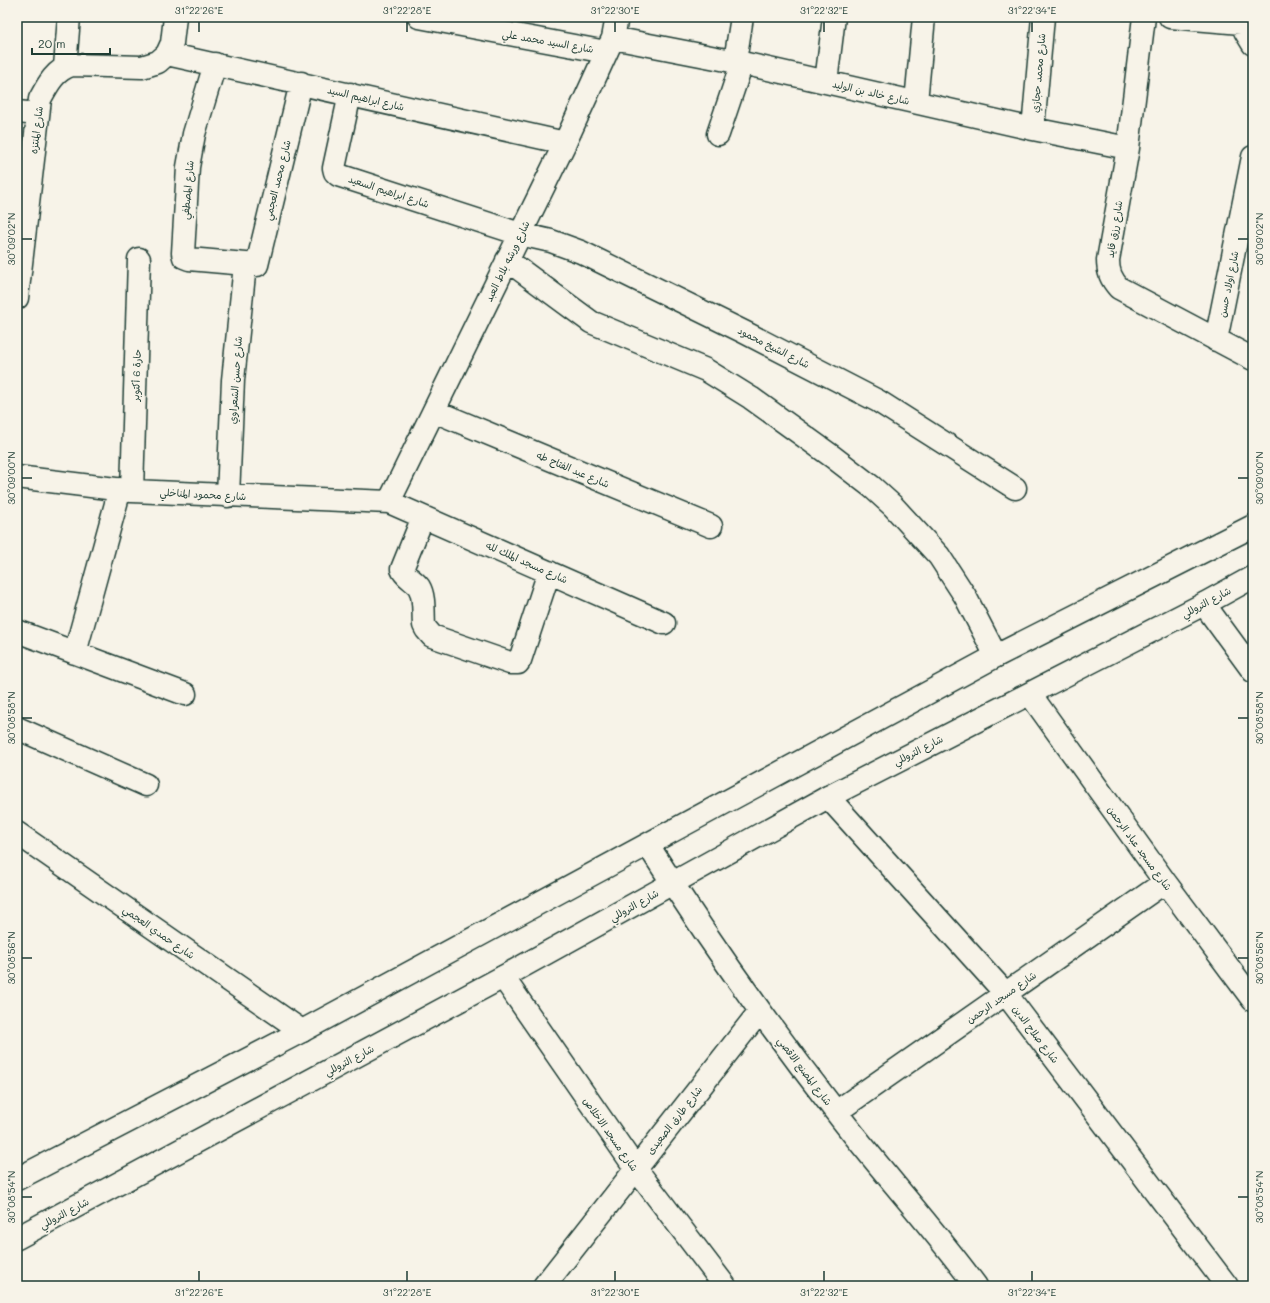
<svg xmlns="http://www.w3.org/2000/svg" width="1270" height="1303" font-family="Mali,'Playpen Sans Arabic',sans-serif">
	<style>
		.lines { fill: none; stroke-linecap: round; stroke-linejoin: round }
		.street-casing { stroke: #1f3d34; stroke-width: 25 }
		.secondary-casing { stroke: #1f3d34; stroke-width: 25 }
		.street { stroke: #f7f3e8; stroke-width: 22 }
		.secondary { stroke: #f7f3e8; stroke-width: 22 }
		.ticks { fill: none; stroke: #1f3d34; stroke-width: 1.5 }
		.labels { text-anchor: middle; stroke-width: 4; stroke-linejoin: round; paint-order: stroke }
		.street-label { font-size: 10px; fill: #1f3d34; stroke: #f7f3e8 }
		.neatline { fill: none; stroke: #1f3d34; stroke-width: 1.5 }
		.ticks-label { font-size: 10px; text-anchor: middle; fill: #1f3d34 }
	</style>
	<rect width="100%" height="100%" fill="#f7f3e8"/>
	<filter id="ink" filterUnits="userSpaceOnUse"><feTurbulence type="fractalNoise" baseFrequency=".025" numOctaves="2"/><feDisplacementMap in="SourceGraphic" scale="8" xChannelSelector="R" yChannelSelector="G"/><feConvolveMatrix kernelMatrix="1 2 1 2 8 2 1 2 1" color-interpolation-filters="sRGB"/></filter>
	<g filter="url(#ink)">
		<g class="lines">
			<g class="street-casing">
				<path id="street" d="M419,17L606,52
					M1144,17L1128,148L1108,260C1108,272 1111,279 1119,288L1253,359
					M1170,17L1253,24
					M1245,17V31L1253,44
					M613,38L742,63L1033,129L1128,148
					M167,54L565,143
					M735,61L742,17
					M215,64L194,134L188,167L183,253L184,257L189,259L257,265L301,83
					M65,67L69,17
					M826,82L834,17
					M350,94L334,168L335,172L338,175L520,234L551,241L581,252L744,332L878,401L1015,488
					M916,102L924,17
					M17,112L38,114
					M1033,129L1043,17
					M718,134L742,63
					M507,260L591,322L706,370L751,398L833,457L872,487L893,506L939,556L965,596L996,656
					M17,298L40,99C48,84 55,70 72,65L142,67L158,62L167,54L172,43L175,17
					M1216,340L1253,157
					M434,411L711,526
					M17,477L132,491L389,502L664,623
					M132,491L139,259
					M228,496L233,380L245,265
					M389,502L565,143L613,38L617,17
					M423,517L402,569C405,577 414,580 419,587C425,597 423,613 424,625L426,629L432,636L510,663H518L520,660L549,572
					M1204,604L1253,671
					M17,631L185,694
					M75,653L120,489
					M1030,694L1165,882L1253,1000
					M17,728L146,785
					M828,797L1006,994L1227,1286
					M17,833L302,1031
					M648,845C706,937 769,1026 836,1112C881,1171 932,1226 976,1286
					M503,977L636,1169L725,1286
					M836,1112L1165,882
					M544,1286L760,1011"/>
			</g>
			<g class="secondary-casing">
				<path id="secondary" d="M17,1179L302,1031L996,656L1253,526
					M17,1238L503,977L828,797L1204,604L1253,577"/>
			</g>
			<use href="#street" class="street"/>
			<use href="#secondary" class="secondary"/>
		</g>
	</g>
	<path class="ticks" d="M199,22V32M407,22V32M615,22V32M824,22V32M1032,22V32M22,239H32M1238,239H1248M22,478H32M1238,478H1248M22,718H32M1238,718H1248M22,958H32M1238,958H1248M22,1197H32M1238,1197H1248M199,1271V1281M407,1271V1281M615,1271V1281M824,1271V1281M1032,1271V1281"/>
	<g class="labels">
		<g class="street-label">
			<text transform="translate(548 41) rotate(10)" y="4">شارع السيد محمد علي</text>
			<text transform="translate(1038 73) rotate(-85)" y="4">شارع محمد حجازي</text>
			<text transform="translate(871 92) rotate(13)" y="4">شارع خالد بن الوليد</text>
			<text transform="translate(366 98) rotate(13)" y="4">شارع ابراهيم السيد</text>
			<text transform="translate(36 130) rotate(-83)" y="4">شارع المنتزه</text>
			<text transform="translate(277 180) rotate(-76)" y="4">شارع محمد العجمي</text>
			<text transform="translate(187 190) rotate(-85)" y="4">شارع المصطفي</text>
			<text transform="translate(389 191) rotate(18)" y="4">شارع ابراهيم السعيد</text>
			<text transform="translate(1114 229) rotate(-81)" y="4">شارع رزق قايد</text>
			<text transform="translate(507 261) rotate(-64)" y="4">شارع ورشه بلاط العبد</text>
			<text transform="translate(1228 284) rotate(-79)" y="4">شارع اولاد حسن</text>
			<text transform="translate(774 347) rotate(27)" y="4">شارع الشيخ محمود</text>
			<text transform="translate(136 375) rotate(-88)" y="4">حارة 6 أكتوبر</text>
			<text transform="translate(235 380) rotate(-86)" y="4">شارع حسن الشعراوي</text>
			<text transform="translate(573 469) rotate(23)" y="4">شارع عبد الفتاح طه</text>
			<text transform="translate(203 494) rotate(3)" y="4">شارع محمود المناخلي</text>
			<text transform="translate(527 562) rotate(24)" y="4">شارع مسجد الملك لله</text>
			<text transform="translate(1206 602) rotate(-28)" y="4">شارع التروللي</text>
			<text transform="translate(918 750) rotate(-27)" y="4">شارع التروللي</text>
			<text transform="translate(1140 848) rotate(54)" y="4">شارع مسجد عباد الرحمن</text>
			<text transform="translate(634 905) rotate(-29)" y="4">شارع التروللي</text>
			<text transform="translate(159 932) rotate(35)" y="4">شارع حمدي العجمي</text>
			<text transform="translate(1001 997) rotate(-35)" y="4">شارع مسجد الرحمن</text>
			<text transform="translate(1036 1034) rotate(53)" y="4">شارع صلاح الدين</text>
			<text transform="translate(349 1060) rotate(-28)" y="4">شارع التروللي</text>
			<text transform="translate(805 1071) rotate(53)" y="4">شارع المصنع الاقصي</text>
			<text transform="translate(674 1120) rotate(-52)" y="4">شارع طارق الصعيدى</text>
			<text transform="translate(611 1134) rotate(55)" y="4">شارع مسجد الاخلاص</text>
			<text transform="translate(64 1213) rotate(-28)" y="4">شارع التروللي</text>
		</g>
	</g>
	<rect width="1270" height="1303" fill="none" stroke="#f7f3e8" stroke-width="44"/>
	<path d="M32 48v6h78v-6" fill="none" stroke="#1f3d34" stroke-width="2"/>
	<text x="38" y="48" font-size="12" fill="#1f3d34" stroke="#f7f3e8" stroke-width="3" paint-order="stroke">20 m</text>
	<rect x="22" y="22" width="1226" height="1259" class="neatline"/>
	<g class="ticks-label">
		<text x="199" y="14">31°22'26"E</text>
		<text x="407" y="14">31°22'28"E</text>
		<text x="615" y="14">31°22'30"E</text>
		<text x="824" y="14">31°22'32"E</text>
		<text x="1032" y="14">31°22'34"E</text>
		<text transform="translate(11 239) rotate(-90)" y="4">30°09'02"N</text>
		<text transform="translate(1259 239) rotate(-90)" y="4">30°09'02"N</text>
		<text transform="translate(11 478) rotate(-90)" y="4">30°09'00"N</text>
		<text transform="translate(1259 478) rotate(-90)" y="4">30°09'00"N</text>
		<text transform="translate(11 718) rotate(-90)" y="4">30°08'58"N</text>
		<text transform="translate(1259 718) rotate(-90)" y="4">30°08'58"N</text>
		<text transform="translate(11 958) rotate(-90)" y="4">30°08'56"N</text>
		<text transform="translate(1259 958) rotate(-90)" y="4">30°08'56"N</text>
		<text transform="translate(11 1197) rotate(-90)" y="4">30°08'54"N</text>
		<text transform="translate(1259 1197) rotate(-90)" y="4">30°08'54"N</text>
		<text x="199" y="1296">31°22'26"E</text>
		<text x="407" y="1296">31°22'28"E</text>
		<text x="615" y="1296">31°22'30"E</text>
		<text x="824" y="1296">31°22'32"E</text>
		<text x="1032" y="1296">31°22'34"E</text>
	</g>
</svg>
